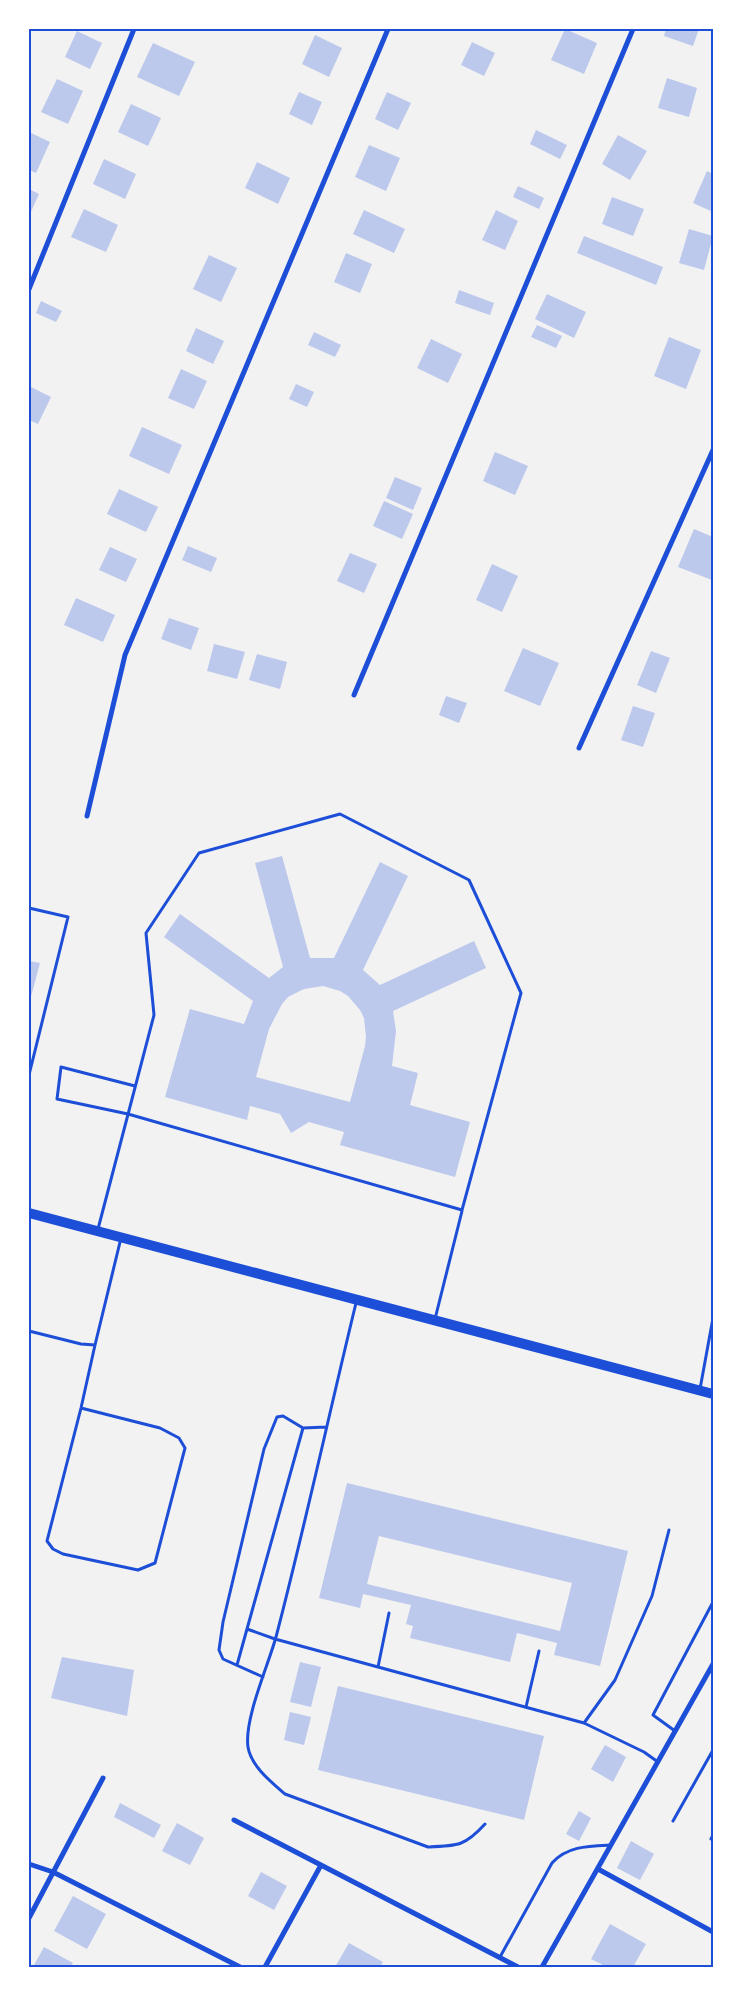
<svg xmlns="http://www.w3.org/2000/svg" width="742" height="1996" font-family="Mulish,sans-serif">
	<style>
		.building { fill: #bdc9ec; fill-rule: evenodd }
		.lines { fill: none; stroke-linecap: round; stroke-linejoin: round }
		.service { stroke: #1d4ed8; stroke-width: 3 }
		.minor { stroke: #1d4ed8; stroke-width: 5 }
		.primary { stroke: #1d4ed8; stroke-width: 10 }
		.neatline { fill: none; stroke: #1d4ed8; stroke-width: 2 }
	</style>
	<rect width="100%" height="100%" fill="#f2f2f2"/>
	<path class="building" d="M565,29L597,43L584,74L551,60Z
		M666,29H699L693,46L664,36Z
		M77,31L102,43L90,69L65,57Z
		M315,35L342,48L329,77L302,64Z
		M472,42L495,53L484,76L461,65Z
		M153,43L195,62L179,96L137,77Z
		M667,78L697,88L689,117L658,108Z
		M57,79L83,91L68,124L41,112Z
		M299,92L322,102L312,125L289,114Z
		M387,92L411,103L398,130L375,119Z
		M131,104L161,118L148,146L118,132Z
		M536,130L567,145L560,159L530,144Z
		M29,132L50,142L36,173L29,170Z
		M618,135L647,151L630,180L602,164Z
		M369,145L400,158L386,191L355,177Z
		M104,159L136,174L125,199L93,184Z
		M257,162L290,178L278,204L245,188Z
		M707,171L713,174V212L693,203Z
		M518,186L544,198L539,209L513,197Z
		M29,189L39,194L29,216Z
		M612,197L644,209L633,236L602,224Z
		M84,209L118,225L106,252L71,237Z
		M364,210L405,229L394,253L353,234Z
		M496,210L518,221L505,250L482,240Z
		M689,229L713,236L704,270L679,263Z
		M584,236L663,267L656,285L577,253Z
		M346,253L372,264L360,293L334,282Z
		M209,255L237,268L221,302L193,289Z
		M459,290L494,303L490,315L455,303Z
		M547,294L586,312L574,338L535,319Z
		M41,301L62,311L56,322L36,313Z
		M537,325L562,336L556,348L531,337Z
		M196,328L224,341L213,364L186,351Z
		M314,332L341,345L335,357L308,345Z
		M669,337L701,350L686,389L654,376Z
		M431,339L462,354L448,383L417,368Z
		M181,369L207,381L194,409L168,398Z
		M296,384L314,392L307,407L289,399Z
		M29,386L51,397L38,424L29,420Z
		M142,427L182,445L169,474L129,456Z
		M495,452L528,466L515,495L483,481Z
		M395,477L422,488L413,510L386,498Z
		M119,489L158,507L146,532L107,514Z
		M384,501L413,514L402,539L373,526Z
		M694,529L713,537L712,580L678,567Z
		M188,546L217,558L211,572L182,560Z
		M110,547L137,559L126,582L99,570Z
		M350,553L377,564L364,593L337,581Z
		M492,564L518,576L502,612L476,600Z
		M76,598L115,615L103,642L64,625Z
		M169,618L199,628L191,650L161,639Z
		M214,644L245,652L237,679L207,671Z
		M523,648L559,663L540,706L504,691Z
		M651,651L670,658L656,693L637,685Z
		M257,654L287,662L280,689L249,680Z
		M446,696L467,703L459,723L439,715Z
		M633,706L655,713L643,747L621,740Z
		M282,856L310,958H334L380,862L408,876L363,970L380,985L474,941L486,968L393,1011L396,1031L392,1066L418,1073L410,1105L470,1122L455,1177L340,1145L344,1132L309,1122L291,1133L280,1114L250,1106L247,1120L165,1097L190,1009L244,1024L253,1001L164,937L180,914L269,978L283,967L255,863ZM323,986L340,991L348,996L360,1010L364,1018L366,1037L365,1046L350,1102L256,1077L269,1029L282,1004L288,997L304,989Z
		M29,961L40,963L29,1004Z
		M347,1483L628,1551L600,1666L554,1655L557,1643L517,1633L510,1662L410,1638L413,1626L406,1624L411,1605L363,1594L360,1608L319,1598ZM379,1536L572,1583L560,1631L367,1584Z
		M62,1657L134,1670L127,1716L51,1698Z
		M300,1662L321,1667L311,1707L290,1702Z
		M338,1686L544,1736L524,1820L318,1770Z
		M290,1712L311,1717L304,1745L284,1740Z
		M605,1745L626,1757L613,1782L591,1769Z
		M120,1803L161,1825L154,1838L114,1817Z
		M579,1811L591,1818L579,1841L566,1834Z
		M177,1823L204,1838L190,1865L162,1851Z
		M631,1841L654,1854L640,1880L617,1868Z
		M261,1872L287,1886L274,1910L248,1896Z
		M73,1896L106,1914L87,1949L54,1931Z
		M610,1924L646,1944L633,1967H607L591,1959Z
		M349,1943L383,1962L380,1967H335Z
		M44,1947L73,1963L70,1967H33Z"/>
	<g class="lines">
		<path class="service" d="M29,908L68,917L29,1075
			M98,1229L154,1015L146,933L199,853L340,814L469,880L521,993L462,1210L128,1114L57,1099L61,1067L135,1086
			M356,1303C329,1414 305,1526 276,1637C268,1666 244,1719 248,1747C251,1766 271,1782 285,1794L428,1847C458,1846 465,1846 485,1824
			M435,1319L462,1211
			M29,1331L81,1344L95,1345L121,1238
			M700,1389L713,1318
			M81,1408L160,1428L179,1438L185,1448L155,1563L138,1570L63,1554L53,1549L47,1541L81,1408L95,1345
			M326,1427L303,1428L247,1629L275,1639L584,1723L644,1752L658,1762
			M237,1665L247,1629
			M378,1667L389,1613
			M263,1677L223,1659L219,1650L223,1622L264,1449L277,1417L283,1416L303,1428
			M526,1707L539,1651
			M584,1723L615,1680L652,1596L669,1530
			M675,1731L653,1715L713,1602
			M673,1821L713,1750
			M711,1839L713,1835
			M500,1957L552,1863C567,1846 589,1846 611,1845"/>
		<path class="minor" d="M29,289L134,29
			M354,695L633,29
			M579,748L713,450
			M87,816L125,655L388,29
			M234,1820L518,1967
			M29,1864L53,1872L240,1967
			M598,1869L713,1932
			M29,1918L103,1778
			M265,1967L321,1865
			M542,1967L713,1664"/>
		<path class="primary" d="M29,1213L713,1394"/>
	</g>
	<rect width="742" height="1996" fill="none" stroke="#ffffff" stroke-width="60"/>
	<rect x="30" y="30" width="682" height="1936" class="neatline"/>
</svg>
